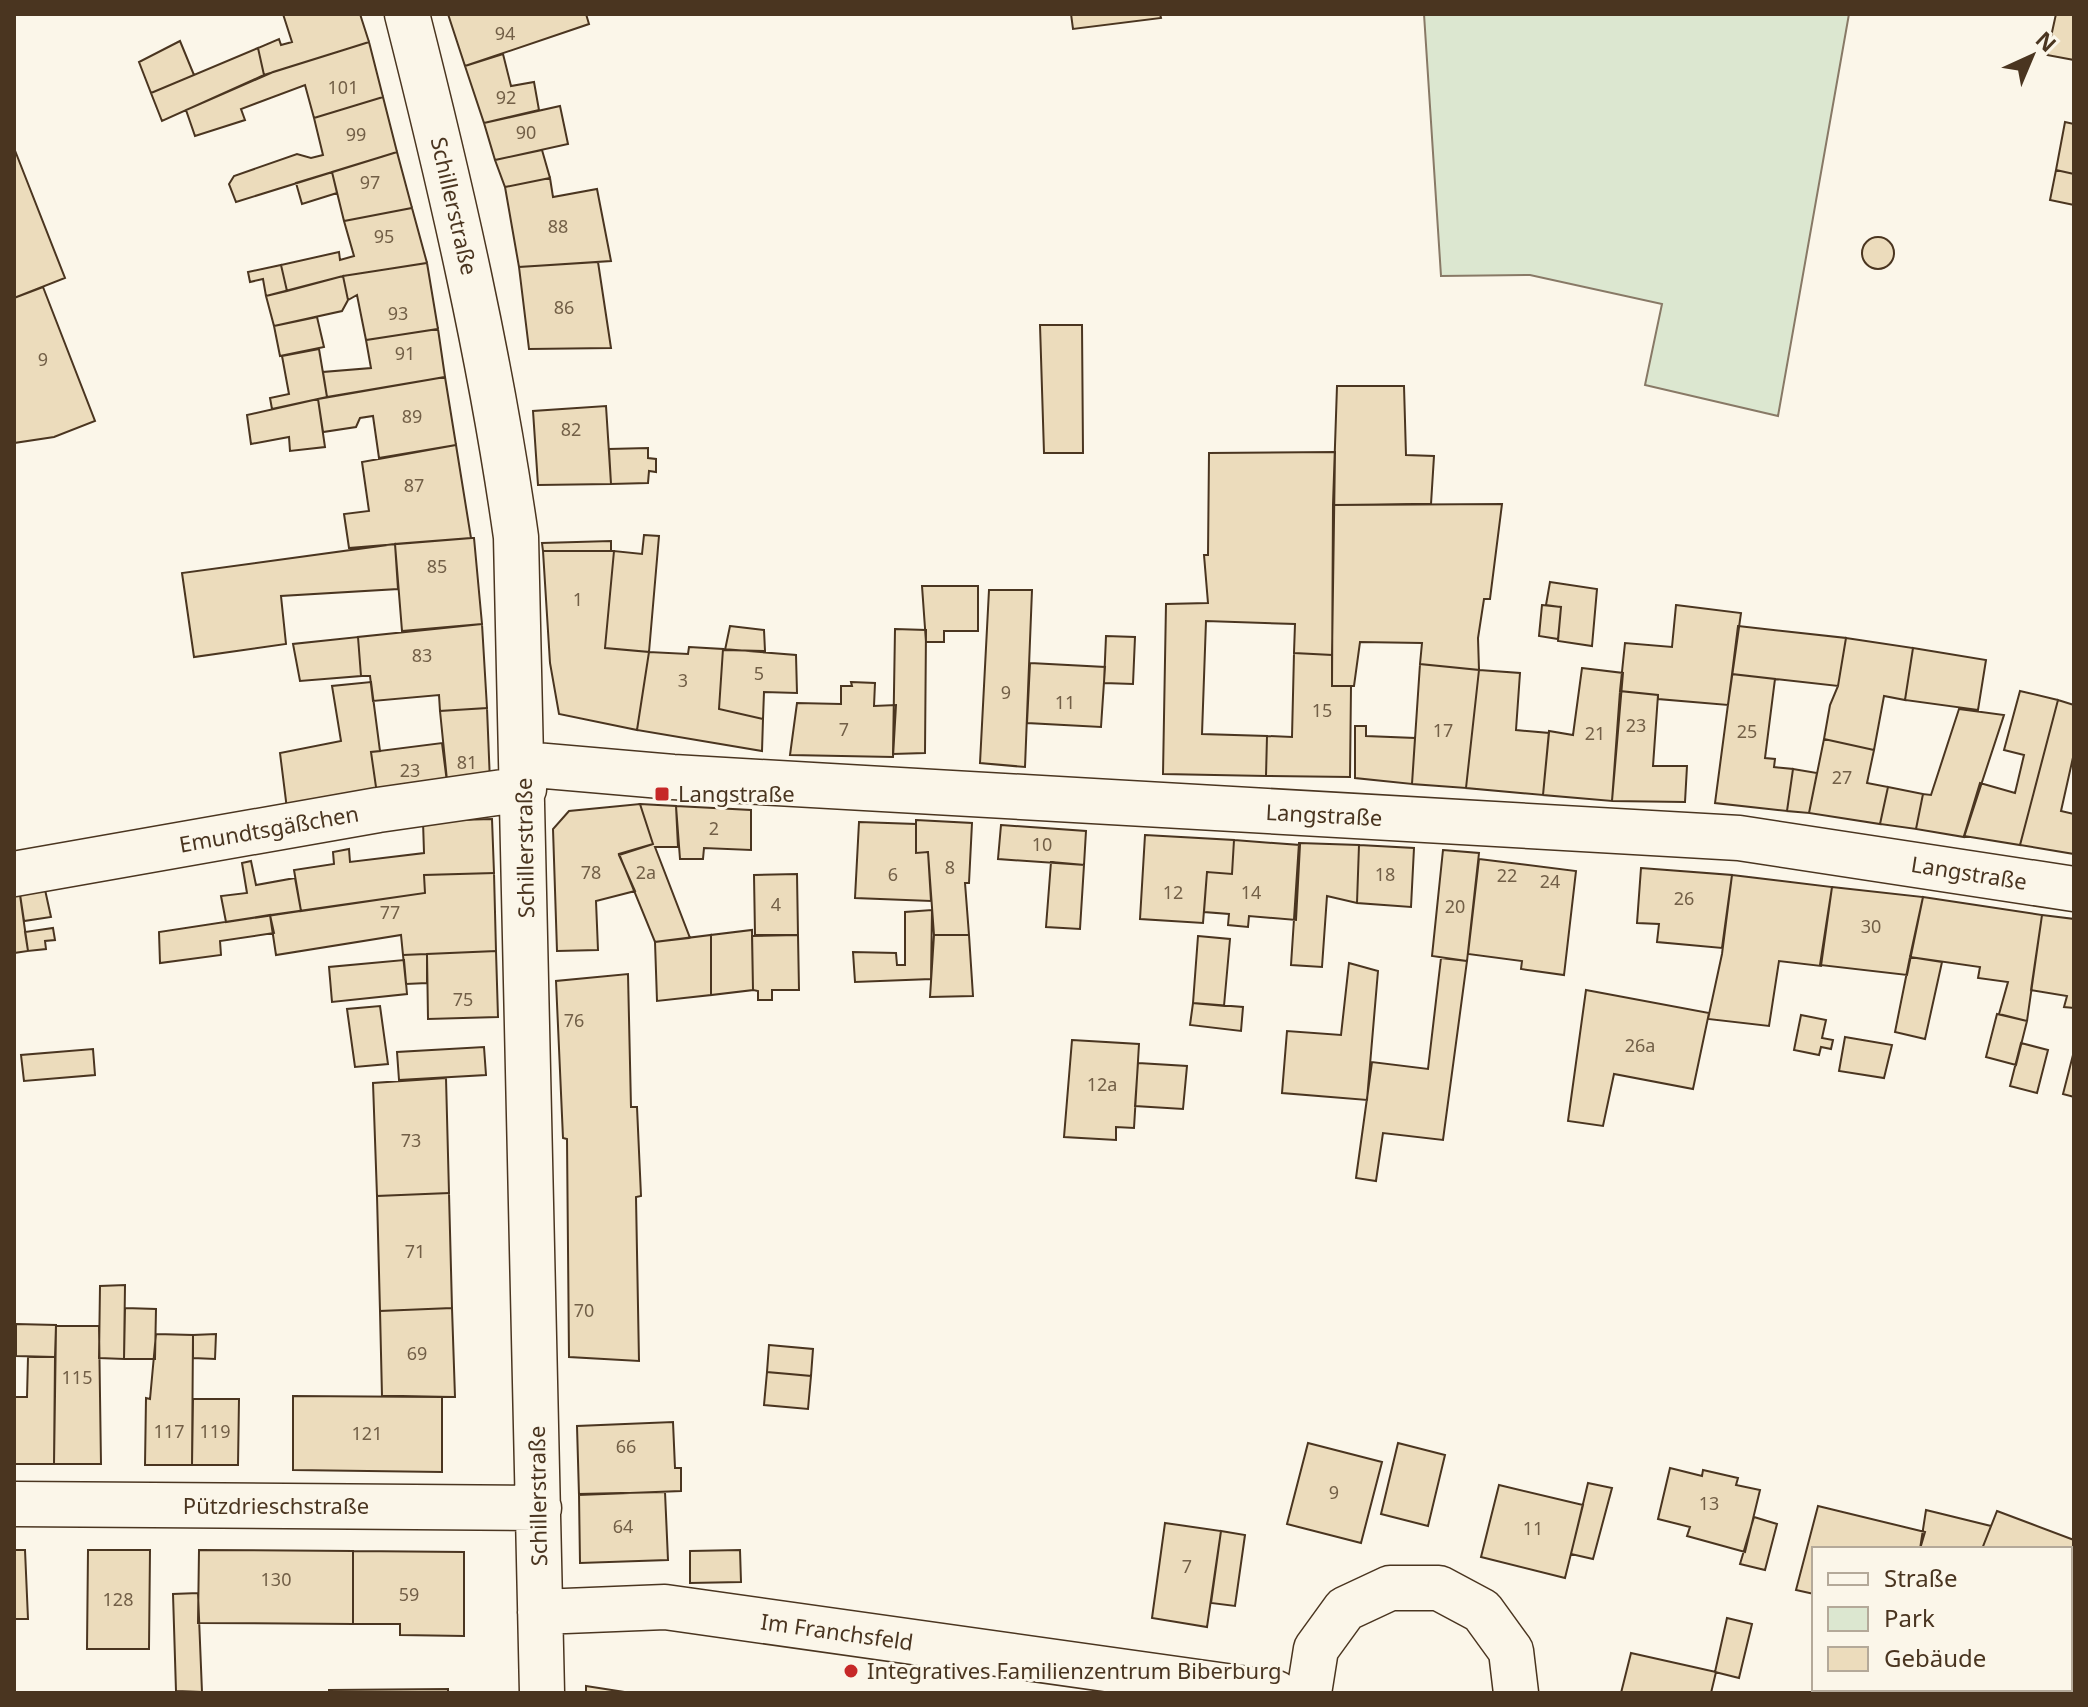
<svg xmlns="http://www.w3.org/2000/svg" width="2088" height="1707" font-family="'Noto Sans',sans-serif">
	<style>
		.green { fill: #dce7d0; stroke: #887966; stroke-width: 2 }
		.building { fill: #ecdcbc; stroke: #4a3520; stroke-width: 2 }
		.lines { fill: none; stroke-linecap: round; stroke-linejoin: round }
		.minor-casing { stroke: #4a3520; stroke-width: 47 }
		.minor { stroke: #fbf6e9; stroke-width: 44 }
		.poi-dot { fill: #c62828; stroke: #fbf6e9; stroke-width: 3 }
		.labels { text-anchor: middle; stroke-width: 6; stroke-linejoin: round; paint-order: stroke }
		.number-label { font-size: 18px; fill: #725f47 }
		.street-label { font-size: 22px; fill: #4a3520; stroke: #fbf6e9 }
		.poi-label { font-size: 22px; fill: #4a3520; stroke: #fbf6e9; text-anchor: start }
	</style>
	<rect width="100%" height="100%" fill="#fbf6e9"/>
	<path class="green" d="M1424,14H1849L1778,416L1645,385L1662,304L1530,275L1441,276Z"/>
	<path class="building" d="M283,14H360L369,42L264,75L258,48L279,39L281,45L292,42Z
		M448,14H586L589,24L465,66Z
		M1071,14H1160L1161,18L1073,29Z
		M2056,14H2074V60L2047,55Z
		M180,41L194,75L151,93L139,62Z
		M369,42L383,97L314,118L305,85L241,109L245,120L195,136L186,110L273,72Z
		M258,48L264,75L162,121L151,93Z
		M503,54L511,86L534,82L539,110L484,123L465,66Z
		M383,97L397,152L236,202L229,184L234,176L297,154L311,158L323,155L314,118Z
		M560,106L568,144L495,160L484,123Z
		M2065,122L2074,124V174L2056,170Z
		M14,148L65,278L14,298Z
		M542,150L550,178L505,187L495,160Z
		M397,152L412,208L344,221L332,172Z
		M2056,170L2074,174V205L2050,200Z
		M332,172L337,193L302,204L296,183Z
		M550,178L553,197L597,189L611,261L519,267L505,187Z
		M412,208L427,263L343,276L287,291L281,265L339,252L340,260L354,256L344,221Z
		M1862 253a16 16 0 1 1 32 0a16 16 0 1 1-32 0Z
		M598,262L611,348L529,349L519,267Z
		M427,263L438,329L366,340L357,295L348,300L343,276Z
		M281,265L287,291L266,296L263,279L250,282L248,272Z
		M343,276L348,300L342,311L274,326L266,296Z
		M43,287L95,421L54,437L14,443V298Z
		M317,317L324,347L280,356L274,326Z
		M1040,325H1082L1083,453H1044Z
		M438,329L445,377L327,397L323,372L371,368L366,340Z
		M319,349L327,397L272,409L270,398L289,394L282,356Z
		M445,377L456,445L379,458L373,416L360,418L356,427L323,432L318,399Z
		M1337,386H1404L1406,455L1434,456L1431,504L1333,505Z
		M318,399L325,447L290,451L289,437L251,444L247,415Z
		M606,406L611,484L538,485L533,411Z
		M456,445L471,538L349,548L344,514L369,511L362,462Z
		M648,448V458L656,459V472L649,471L648,483L611,484L609,449Z
		M1335,452L1332,655L1294,653L1295,624L1206,621L1202,734L1267,736L1266,776L1163,774L1166,604L1208,603L1204,555H1208L1209,453Z
		M1502,504L1490,599H1484L1478,638L1479,670L1420,664L1422,643L1360,642L1354,686H1332L1333,505Z
		M644,535L659,536L649,652L605,648L614,551L642,554Z
		M471,538H474L482,624L402,631L395,544Z
		M611,541V551H543L542,543Z
		M395,544L398,589L281,596L286,644L194,657L182,573Z
		M543,551H614L605,648L649,652L637,730L559,714L550,663Z
		M1550,582L1597,589L1592,646L1558,641L1561,607L1546,605Z
		M922,586H978V631H944V642H926Z
		M989,590H1032L1025,767L980,763Z
		M1542,605L1561,607L1558,639L1539,636Z
		M1676,605L1741,613L1728,705L1658,699V695L1620,691L1625,643L1672,647Z
		M482,624L487,708L440,711L439,695L373,701L370,676H361L358,637Z
		M730,626L764,630L765,651L725,650Z
		M1738,626L1846,638L1838,686L1732,674Z
		M895,629L926,630L925,753L893,754Z
		M1106,636L1135,637L1133,684L1104,683Z
		M358,637L361,676L300,681L293,644Z
		M1846,638L1913,648L1905,700L1884,696L1874,750L1824,739L1830,705L1838,686Z
		M689,647L723,649L719,709L763,719L762,751L637,730L649,652L688,654Z
		M1913,648L1986,660L1978,710L1905,700Z
		M723,649L796,655L797,693L764,692L763,719L719,709Z
		M1294,653L1332,655V686H1351L1350,777L1266,776L1267,736L1292,737Z
		M1030,663L1105,667L1101,727L1027,723Z
		M1420,664L1479,670L1466,788L1412,784Z
		M1582,668L1623,673L1612,801L1543,795L1549,731L1573,735Z
		M1479,670L1520,673L1516,730L1549,733L1543,795L1466,788Z
		M1732,674L1775,679L1765,758L1775,759L1774,767L1793,769L1787,811L1715,803Z
		M371,682L380,751L371,752L378,801L288,817L280,753L341,741L332,686Z
		M851,682L875,683L874,706L896,705L893,757L790,755L797,703L841,704V686H852Z
		M1620,691L1658,695L1653,766H1687L1685,802L1612,801Z
		M2020,691L2058,700L2020,845L1964,836L1980,783L2015,793L2024,755L2004,750Z
		M2058,700L2074,705V753L2061,811L2074,814V854L2020,845Z
		M487,708L490,782L448,790L440,711Z
		M1959,709L2004,715L1964,837L1916,829L1923,794L1931,795Z
		M1355,726H1366V736L1415,738L1412,784L1355,778Z
		M1824,739L1874,750L1867,783L1888,787L1880,824L1809,813Z
		M442,743L448,790L378,801L371,752Z
		M1793,769L1817,773L1809,813L1787,811Z
		M1888,787L1923,794L1916,829L1880,824Z
		M640,804L676,806L678,847H655L690,938L655,942L619,854L653,844Z
		M640,804L653,844L619,855L635,891L596,901L598,950L557,951L553,829L569,811Z
		M676,806L751,810V850L704,848L703,859H680Z
		M492,819L494,873L424,875L425,893L301,911L294,870L334,864L333,852L349,849L350,862L424,853L423,821Z
		M916,820L972,823L969,883H965L969,935H934L928,852L916,853Z
		M859,822L916,824V853L928,852L931,901L855,898Z
		M1001,825L1086,831L1084,865L998,859Z
		M1145,835L1234,840L1232,874L1207,872L1203,923L1140,919Z
		M1234,840L1300,845L1296,920L1249,916L1248,927L1228,925L1229,914L1204,912L1207,872L1232,874Z
		M1299,843L1359,845L1357,903L1327,896L1322,967L1291,965Z
		M1359,845L1414,848L1411,907L1357,903Z
		M1443,850L1479,853L1467,961L1432,956Z
		M1479,859L1576,871L1564,975L1521,969L1522,961L1468,954Z
		M251,861L256,885L295,878L301,911L226,922L221,896L247,893L242,863Z
		M1051,862L1084,865L1080,929L1046,927Z
		M1641,868L1732,875L1722,948L1657,942L1659,924L1637,923Z
		M494,873L496,951L403,955L401,935L276,955L270,915L425,893L424,875Z
		M797,874L798,935H755L754,875Z
		M1732,875L1832,887L1821,966L1779,961L1769,1026L1708,1019L1722,954Z
		M42,876L51,917L24,921L18,881Z
		M18,881L28,951L14,953V882Z
		M1832,887L1923,897L1907,975L1820,965Z
		M1923,897L2042,915L2027,1021L1999,1014L2008,982L1978,978L1980,967L1910,957Z
		M932,910L931,979L855,982L853,952L896,953L897,965H905V912Z
		M270,915L274,933L220,941L221,955L160,963L159,932Z
		M2042,915L2074,919V1008L2064,1007L2067,996L2031,990Z
		M53,928L55,940L45,941L46,949L28,951L25,932Z
		M752,930L753,990L711,995V935Z
		M711,935V995L657,1001L655,942Z
		M798,935L799,990H772V1000H758V991L753,990L752,936Z
		M934,935H969L973,996L930,997Z
		M1198,936L1230,939L1224,1006L1193,1003Z
		M496,951L498,1017L428,1019L427,954Z
		M427,954V983L406,984L403,955Z
		M1910,957L1942,962L1925,1039L1895,1032Z
		M1441,958L1467,961L1443,1140L1383,1133L1376,1181L1356,1178L1372,1062L1428,1069Z
		M404,960L407,994L332,1002L329,967Z
		M1349,963L1378,971L1367,1100L1282,1093L1287,1031L1341,1035Z
		M628,974L631,1107H637L641,1196L636,1197L639,1361L569,1357L567,1139L563,1138L556,981Z
		M1586,990L1709,1013L1693,1089L1614,1074L1603,1126L1568,1121Z
		M1193,1003L1243,1007L1241,1031L1190,1025Z
		M380,1006L388,1064L355,1067L347,1009Z
		M1997,1014L2027,1021L2016,1065L1986,1057Z
		M1801,1015L1826,1020L1822,1038L1833,1040L1831,1049L1821,1047L1819,1055L1794,1050Z
		M1845,1037L1892,1045L1884,1078L1839,1071Z
		M1072,1040L1139,1044L1134,1128L1116,1127V1140L1064,1137Z
		M2021,1043L2048,1050L2037,1093L2010,1086Z
		M484,1047L486,1075L399,1080L397,1052Z
		M93,1049L95,1075L24,1081L21,1055Z
		M2073,1055H2074V1097L2063,1094Z
		M1138,1063L1187,1066L1183,1109L1135,1106Z
		M446,1078L449,1193L377,1196L373,1083Z
		M449,1193L452,1308L380,1311L377,1196Z
		M125,1285L124,1359L99,1358L100,1286Z
		M125,1308L156,1309L155,1359H124Z
		M452,1308L455,1397L382,1396L380,1311Z
		M16,1324L56,1325L55,1357L16,1356Z
		M56,1326H99L101,1464H54Z
		M156,1334L193,1335L192,1465H145L146,1398L150,1399Z
		M216,1334L215,1359L193,1358V1335Z
		M769,1345L813,1349L811,1376L767,1372Z
		M28,1357H55L54,1464H14V1397H27Z
		M767,1372L811,1376L808,1409L764,1405Z
		M293,1396L442,1397V1472L293,1470Z
		M193,1399H239L238,1465H192Z
		M673,1422L675,1468H681V1491L579,1495L577,1426Z
		M1308,1443L1382,1462L1361,1543L1287,1524Z
		M1398,1443L1445,1455L1428,1526L1381,1514Z
		M1670,1468L1702,1476L1703,1470L1738,1478L1736,1485L1760,1490L1745,1552L1687,1536L1690,1527L1658,1519Z
		M1588,1483L1612,1488L1593,1559L1571,1554Z
		M1499,1485L1583,1505L1565,1578L1481,1557Z
		M665,1492L668,1560L580,1563L579,1494Z
		M1818,1506L1925,1532L1920,1549H1814V1594L1796,1590Z
		M1926,1510L1991,1526L1982,1549H1920Z
		M1997,1511L2074,1540V1637L2070,1635V1549H1982Z
		M1754,1517L1777,1524L1765,1570L1740,1564Z
		M1165,1523L1221,1531L1207,1627L1152,1618Z
		M1221,1531L1245,1535L1235,1606L1211,1603Z
		M14,1550H25L28,1619H14Z
		M88,1550H150L149,1649H87Z
		M199,1550L353,1551V1624L198,1623Z
		M740,1550L741,1582L690,1583V1551Z
		M353,1551L464,1552V1636L400,1635V1624H353Z
		M198,1593L202,1692L176,1691L173,1594Z
		M1727,1618L1752,1624L1739,1678L1715,1672Z
		M1631,1653L1716,1672L1711,1693H1621Z
		M586,1686L631,1693H586Z
		M448,1689V1693H329V1690Z"/>
	<g class="lines">
		<g class="minor-casing">
			<path id="minor" d="M407,14C451,187 491,360 516,537L542,1693
				M523,764L673,777L1739,838L2074,889
				M14,874L378,810L524,789
				M14,1504L539,1508
				M540,1612L665,1607L1276,1693
				M1935,1689V1693
				M1309,1693L1316,1649L1345,1609L1390,1588H1439L1482,1611L1511,1651L1516,1693"/>
		</g>
		<use href="#minor" class="minor"/>
	</g>
	<g class="poi-dot">
		<rect x="654" y="786" width="16" height="16" rx="4"/>
		<circle cx="851" cy="1671" r="8"/>
	</g>
	<g class="labels">
		<g class="number-label">
			<text x="505" y="40">94</text>
			<text x="343" y="94">101</text>
			<text x="506" y="104">92</text>
			<text x="526" y="139">90</text>
			<text x="356" y="141">99</text>
			<text x="370" y="189">97</text>
			<text x="558" y="233">88</text>
			<text x="384" y="243">95</text>
			<text x="564" y="314">86</text>
			<text x="398" y="320">93</text>
			<text x="405" y="360">91</text>
			<text x="43" y="366">9</text>
			<text x="412" y="423">89</text>
			<text x="571" y="436">82</text>
			<text x="414" y="492">87</text>
			<text x="437" y="573">85</text>
			<text x="578" y="606">1</text>
			<text x="422" y="662">83</text>
			<text x="759" y="680">5</text>
			<text x="683" y="687">3</text>
			<text x="1006" y="699">9</text>
			<text x="1065" y="709">11</text>
			<text x="1322" y="717">15</text>
			<text x="1636" y="732">23</text>
			<text x="844" y="736">7</text>
			<text x="1443" y="737">17</text>
			<text x="1747" y="738">25</text>
			<text x="1595" y="740">21</text>
			<text x="467" y="769">81</text>
			<text x="410" y="777">23</text>
			<text x="1842" y="784">27</text>
			<text x="714" y="835">2</text>
			<text x="1042" y="851">10</text>
			<text x="950" y="874">8</text>
			<text x="591" y="879">78</text>
			<text x="646" y="879">2a</text>
			<text x="893" y="881">6</text>
			<text x="1385" y="881">18</text>
			<text x="1507" y="882">22</text>
			<text x="1550" y="888">24</text>
			<text x="1173" y="899">12</text>
			<text x="1251" y="899">14</text>
			<text x="1684" y="905">26</text>
			<text x="776" y="911">4</text>
			<text x="1455" y="913">20</text>
			<text x="390" y="919">77</text>
			<text x="1871" y="933">30</text>
			<text x="463" y="1006">75</text>
			<text x="574" y="1027">76</text>
			<text x="1640" y="1052">26a</text>
			<text x="1102" y="1091">12a</text>
			<text x="411" y="1147">73</text>
			<text x="415" y="1258">71</text>
			<text x="584" y="1317">70</text>
			<text x="417" y="1360">69</text>
			<text x="77" y="1384">115</text>
			<text x="169" y="1438">117</text>
			<text x="215" y="1438">119</text>
			<text x="367" y="1440">121</text>
			<text x="626" y="1453">66</text>
			<text x="1334" y="1499">9</text>
			<text x="1709" y="1510">13</text>
			<text x="623" y="1533">64</text>
			<text x="1533" y="1535">11</text>
			<text x="1187" y="1573">7</text>
			<text x="276" y="1586">130</text>
			<text x="409" y="1601">59</text>
			<text x="118" y="1606">128</text>
		</g>
		<g class="street-label">
			<text transform="translate(454 206) rotate(77)" y="8">Schillerstraße</text>
			<text transform="translate(1324 815) rotate(3)" y="8">Langstraße</text>
			<text transform="translate(269 829) rotate(-10)" y="8">Emundtsgäßchen</text>
			<text transform="translate(525 848) rotate(-91)" y="8">Schillerstraße</text>
			<text transform="translate(1969 873) rotate(9)" y="8">Langstraße</text>
			<text transform="translate(538 1496) rotate(-91)" y="8">Schillerstraße</text>
			<text x="276" y="1514">Pützdrieschstraße</text>
			<text transform="translate(837 1632) rotate(8)" y="8">Im Franchsfeld</text>
		</g>
		<g class="poi-label">
			<text x="678" y="802">Langstraße</text>
			<text x="867" y="1679">Integratives Familienzentrum Biberburg</text>
		</g>
	</g>
	<rect width="2088" height="1707" fill="none" stroke="#4a3520" stroke-width="32"/>
	<rect x="1812" y="1547" width="260" height="144" fill="#fbf6e9" stroke="#b4a999" stroke-width="2"/>
	<rect x="1828" y="1573" width="40" height="12" fill="#fbf6e9" stroke="#b4a999" stroke-width="2"/>
	<text x="1884" y="1587" font-size="24" fill="#4a3520">Straße</text>
	<rect x="1828" y="1607" width="40" height="24" fill="#dce7d0" stroke="#b4a999" stroke-width="2"/>
	<text x="1884" y="1627" font-size="24" fill="#4a3520">Park</text>
	<rect x="1828" y="1647" width="40" height="24" fill="#ecdcbc" stroke="#b4a999" stroke-width="2"/>
	<text x="1884" y="1667" font-size="24" fill="#4a3520">Gebäude</text>
	<g transform="translate(2032 56) rotate(44)" stroke="#fbf6e9" stroke-width="6" paint-order="stroke">
	<path d="M0-6L14 30L0 20L-14 30Z" fill="#4a3520"/>
	<text y="-12" font-size="22" font-weight="bold" text-anchor="middle" fill="#4a3520">N</text>
	</g>
</svg>
